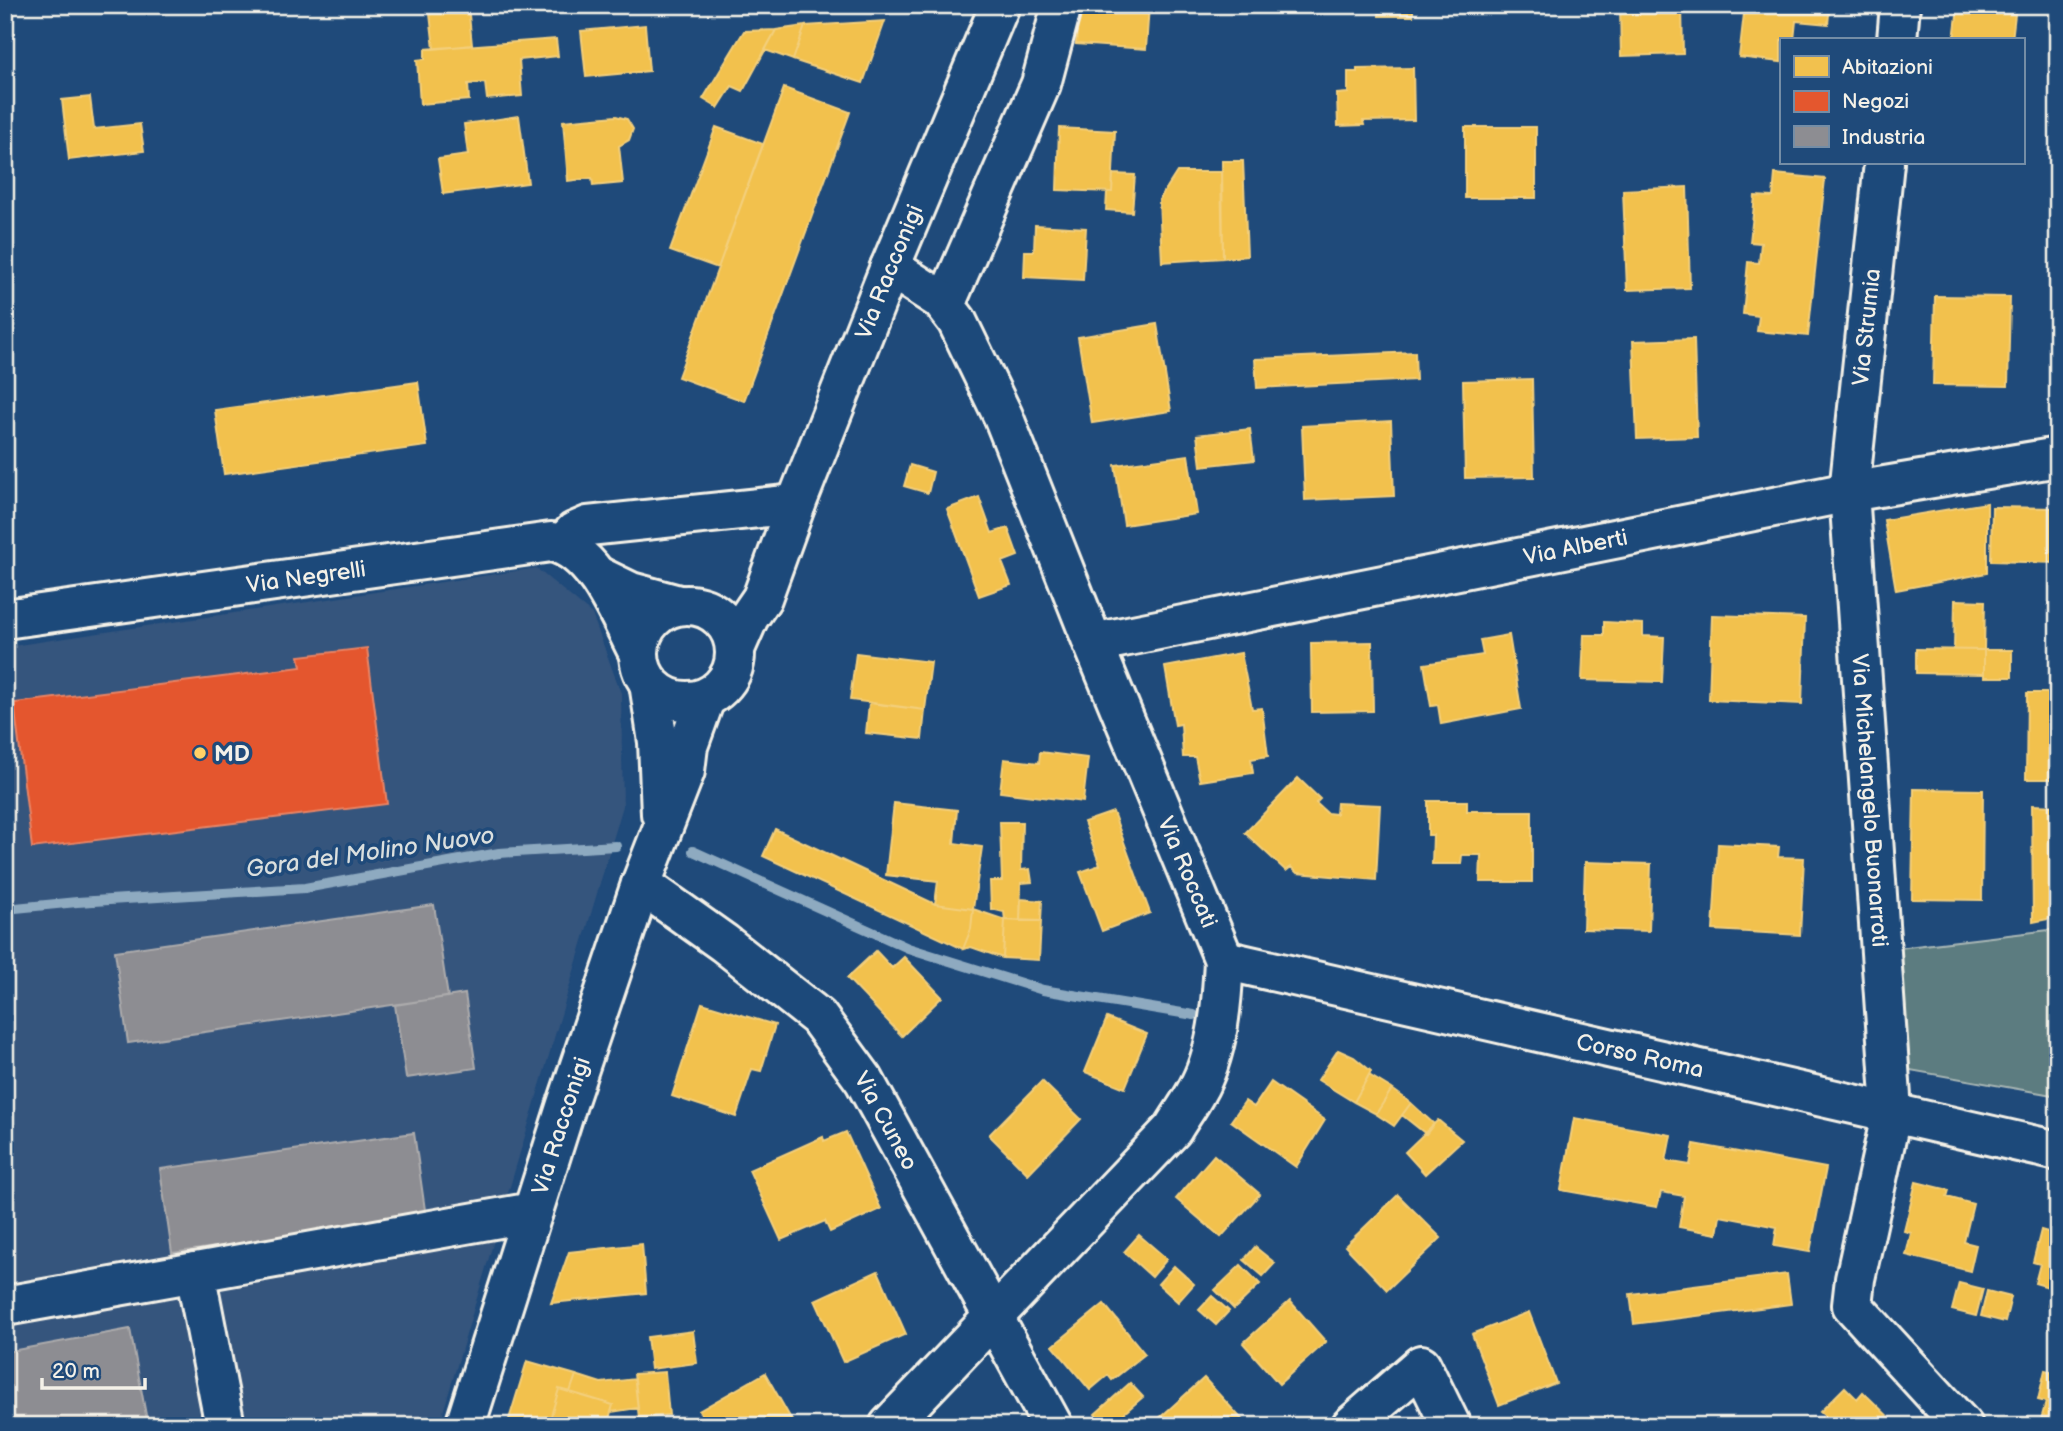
<svg xmlns="http://www.w3.org/2000/svg" width="2063" height="1431" font-family="'Balsamiq Sans',sans-serif">
	<style>
		.built { fill: #34547d }
		.green { fill: #5c7c80; stroke: #a8b6b4; stroke-width: 2 }
		.homes { fill: #f2c14e; stroke: #f3cf7c; stroke-width: 2 }
		.shops { fill: #e4572e; stroke: #e98566; stroke-width: 2 }
		.industry { fill: #8d8d92; stroke: #acabac; stroke-width: 2 }
		.lines { fill: none; stroke-linecap: round; stroke-linejoin: round }
		.stream { stroke: #8eaac0; stroke-width: 10 }
		.minor-casing { stroke: #f4f1e8; stroke-width: 44 }
		.major-casing { stroke: #f4f1e8; stroke-width: 44 }
		.minor { stroke: #1f4a7a; stroke-width: 38 }
		.major { stroke: #1f4a7a; stroke-width: 38 }
		.poi-dot { fill: #ffd166; stroke: #1f4a7a; stroke-width: 2.5 }
		.labels { text-anchor: middle; stroke-width: 7; stroke-linejoin: round; paint-order: stroke }
		.street-label { font-size: 23px; fill: #f4f1e8; stroke: #1f4a7a }
		.poi-label { font-size: 23px; font-weight: bold; fill: #f4f1e8; stroke: #1f4a7a; text-anchor: start }
		.water-label { font-size: 24px; font-style: italic; fill: #dadfde; stroke: #1f4a7a }
	</style>
	<rect width="100%" height="100%" fill="#1f4a7a"/>
	<filter id="ink" filterUnits="userSpaceOnUse"><feTurbulence type="fractalNoise" baseFrequency=".0143" numOctaves="2"/><feDisplacementMap in="SourceGraphic" scale="14" xChannelSelector="R" yChannelSelector="G"/><feConvolveMatrix kernelMatrix="1 2 1 2 8 2 1 2 1" color-interpolation-filters="sRGB"/></filter>
	<g filter="url(#ink)">
		<path class="built" d="M536,568L592,614L621,693L623,806L439,1426H5V647Z"/>
		<path class="green" d="M2058,929V1096L1910,1070L1899,948Z"/>
		<path class="homes" d="M429,5H468L472,45L434,49Z
			M1079,5H1149L1146,49L1076,44Z
			M1260,5H1293V9L1260,7Z
			M1357,5H1413V16H1379V6Z
			M1620,5H1682L1683,54L1621,56Z
			M1745,5H1830L1828,24L1796,21L1794,40H1781V62L1739,57Z
			M1958,7L2015,14L2012,40H1954Z
			M885,21L863,83L793,60L805,26Z
			M645,25L649,71L586,77L581,31Z
			M805,26L793,60L765,50L776,30Z
			M776,30L743,91L732,86L718,108L703,99L744,31Z
			M556,39L558,56L519,60L522,96L487,99L485,83L468,84L469,100L420,104L417,60L425,59V49Z
			M1413,68L1414,120L1363,121L1364,125L1338,126L1337,94L1348,93V72H1357V69Z
			M784,88L850,112L744,401L678,377Z
			M90,97L94,129L140,124L144,151L69,160L62,100Z
			M519,116L528,183L443,194L438,159L468,155L464,124Z
			M616,116L627,119L633,129L629,140L619,146L623,183L593,186L592,178L568,181L563,121Z
			M716,127L763,144L718,268L670,251Z
			M1465,127H1536V198H1465Z
			M1059,128L1115,131L1112,192L1057,190Z
			M1222,161H1243L1247,256L1223,258Z
			M1177,172H1221L1223,258L1162,262L1159,200Z
			M1113,174L1135,175L1132,212L1106,210L1107,192H1112Z
			M1775,174L1825,179L1808,336L1757,331L1759,316L1743,314L1748,262L1759,263L1761,243L1750,242L1755,196L1773,197Z
			M1687,187L1690,288L1627,290L1623,190Z
			M1035,225L1086,228L1083,280L1024,277L1025,251H1034Z
			M1935,296L2010,297L2008,386L1933,385Z
			M1157,324L1171,411L1092,423L1078,337Z
			M1694,339L1697,437L1637,439L1633,341Z
			M1415,352L1416,380L1257,388L1255,359Z
			M1532,379L1534,477L1465,478L1463,381Z
			M418,382L427,446L224,474L215,410Z
			M1391,421L1394,496L1305,500L1302,426Z
			M1250,429L1254,460L1201,466L1197,435Z
			M1188,455L1197,514L1124,525L1115,465Z
			M910,465L933,472L928,493L904,486Z
			M979,497L992,533L1008,528L1018,556L1002,562L1011,585L979,596L947,509Z
			M1987,503V573L1896,590L1884,520Z
			M1992,507L2058,508V563L1991,561Z
			M1955,600L1985,601L1984,650H1954Z
			M1712,615L1805,618L1802,704L1709,700Z
			M1604,622L1643,624V636L1664,637L1662,682L1582,680L1584,635H1604Z
			M1509,635L1521,709L1441,724L1438,705L1431,706L1424,664L1483,655L1480,640Z
			M1372,642L1373,711L1312,712L1311,643Z
			M1916,649L1984,650V674L1916,673Z
			M1984,650H2012V677H1984Z
			M856,653L931,662L925,710L850,700Z
			M1241,653L1252,709L1262,708L1268,756L1251,759L1253,773L1200,781L1195,757H1183L1181,724L1175,725L1165,667Z
			M2027,693H2058V779H2026Z
			M869,703L925,710L922,739L866,733Z
			M1040,752L1088,758L1083,802L1000,792L1004,759L1039,763Z
			M1298,778L1320,799L1316,803L1327,813L1336,814L1337,803L1380,805L1376,880L1297,873L1291,867L1286,871L1245,833Z
			M1914,789L1983,790L1982,900L1912,899Z
			M1428,801H1467V811H1532V882H1480L1481,855H1462L1461,864H1432L1433,835H1428Z
			M894,803L957,810L954,843L982,847L973,909L935,904L938,881L886,875Z
			M2032,805L2058,806V917L2033,922Z
			M1113,812L1150,913L1102,931L1080,872L1100,865L1084,822Z
			M1000,822H1022L1021,870L1030,869L1032,882L1021,883L1020,921L1005,920L1004,912L991,909L990,881H1002Z
			M775,829L935,904L973,909L971,929L963,949L763,856Z
			M1718,844L1779,847L1778,857L1804,858L1800,935L1713,930Z
			M1585,862L1651,864L1649,931L1583,929Z
			M1021,899L1042,901L1041,921H1020Z
			M973,909L1005,920L1003,958L971,947L963,949L971,929Z
			M1005,920L1041,921L1039,960L1003,958Z
			M876,951L892,968L904,957L942,997L902,1036L847,978Z
			M702,1003L775,1025L761,1071L752,1069L736,1117L672,1096Z
			M1107,1018L1147,1034L1125,1088L1085,1072Z
			M1338,1050L1354,1057L1371,1071L1354,1102L1318,1080Z
			M1369,1075L1392,1089L1376,1114L1354,1102Z
			M1042,1081L1081,1119L1028,1174L989,1135Z
			M1271,1082L1325,1120L1296,1167L1231,1121L1245,1101L1254,1107Z
			M1392,1089L1411,1103L1394,1126L1376,1114Z
			M1411,1103L1434,1124L1426,1134L1402,1115Z
			M1574,1118L1671,1135L1666,1161L1690,1165L1694,1144L1826,1168L1810,1252L1774,1246L1777,1227L1720,1216L1717,1234L1679,1227L1684,1196L1661,1192L1657,1207L1561,1190Z
			M1438,1120L1462,1140L1425,1174L1405,1152Z
			M846,1132L881,1209L830,1232L825,1221L781,1240L749,1170L823,1137L824,1141Z
			M1214,1155L1260,1194L1221,1237L1176,1199Z
			M1916,1182L1949,1190L1947,1197L1973,1204L1964,1242L1976,1245L1970,1271L1906,1255L1911,1233L1904,1231Z
			M1398,1195L1441,1238L1387,1290L1345,1246Z
			M2041,1230L2058,1235V1309L2048,1306L2052,1288L2035,1283L2040,1264L2033,1262Z
			M1139,1235L1167,1259L1152,1277L1124,1252Z
			M642,1244L646,1293L551,1303L569,1252Z
			M1255,1247L1275,1263L1263,1276L1244,1260Z
			M1241,1265L1260,1284L1234,1309L1215,1290Z
			M1174,1266L1194,1284L1178,1302L1158,1284Z
			M878,1271L906,1334L843,1362L815,1300Z
			M1787,1274L1791,1304L1634,1324L1630,1294Z
			M1959,1283L1983,1289L1976,1316L1952,1310Z
			M1987,1291L2011,1297L2005,1322L1981,1316Z
			M1212,1296L1229,1311L1216,1325L1199,1310Z
			M1290,1301L1326,1342L1279,1384L1243,1343Z
			M1104,1304L1145,1354L1112,1380L1108,1375L1090,1390L1053,1346Z
			M1529,1312L1556,1383L1499,1405L1472,1334Z
			M693,1331L697,1363L651,1369L647,1337Z
			M527,1361L576,1375L570,1392L559,1389L548,1426H507Z
			M2045,1370L2058,1373V1426L2040,1423L2046,1402L2038,1400Z
			M665,1372L669,1415L639,1418L634,1374Z
			M765,1373L795,1426H707L699,1411Z
			M576,1375L601,1383L635,1379L638,1408L611,1412L613,1405L570,1392Z
			M1204,1378L1248,1426H1156L1154,1423Z
			M1130,1383L1143,1397L1109,1426H1105L1095,1414Z
			M1845,1387L1857,1399L1863,1392L1896,1424L1816,1426L1825,1416L1820,1412Z
			M559,1389L613,1405L607,1426H548Z"/>
		<path class="shops" d="M367,648L387,804L32,848L14,703L301,667L299,656Z"/>
		<path class="industry" d="M434,905L448,997L128,1043L115,951Z
			M465,994L476,1068L406,1078L395,1005Z
			M414,1133L426,1217L172,1253L160,1169Z
			M130,1329L148,1426H5V1352Z"/>
		<g class="lines">
			<path class="stream" d="M693,851L908,948L1043,990L1194,1015
				M5,909L77,902L305,888L499,853L616,846"/>
			<g class="minor-casing">
				<g id="minor">
					<path d="M1897,40L1900,5"/>
					<path id="s1" d="M1884,163L1849,492L1892,1111L1855,1279L1852,1305L1963,1426"/>
					<path d="M945,305L1041,84L1062,5"/>
					<path d="M563,544L574,532L588,526L796,504"/>
					<path d="M596,575L631,592L679,605"/>
					<path id="s2" d="M5,619L551,542C595,550 619,616 638,652"/>
					<path id="s3" d="M1093,643L1849,492L2058,457"/>
					<path id="s4" d="M641,884L724,943L818,1017L864,1080L1053,1426"/>
					<path id="s5" d="M1224,960L2058,1151"/>
					<path d="M195,1272L225,1426"/>
					<path d="M5,1306L533,1212"/>
					<path d="M889,1426L1173,1129C1180,1117 1189,1105 1196,1092C1218,1054 1222,1003 1224,960L1093,643L1003,416L957,321L941,300L890,267"/>
					<path d="M1351,1426L1421,1365L1451,1426"/>
				</g>
			</g>
			<g class="major-casing">
				<g id="major">
					<circle cx="687" cy="653" r="48"/>
					<path id="s6" d="M735,649L749,617L762,598L796,504L890,267L1000,5"/>
					<path d="M649,683L658,742L661,814"/>
					<path id="s7" d="M465,1426L567,1104L641,884L685,771L688,746L705,699"/>
				</g>
			</g>
			<use href="#minor" class="minor"/>
			<use href="#major" class="major"/>
		</g>
	</g>
	<circle class="poi-dot" cx="200" cy="753" r="7"/>
	<g class="labels">
		<g class="street-label">
			<text dy="8" stroke="none"><textPath href="#s6" startOffset="408">Via Racconigi</textPath></text>
			<text transform="translate(1866 327) rotate(-84)" y="8">Via Strumia</text>
			<text dy="8" stroke="none"><textPath href="#s3" startOffset="492">Via Alberti</textPath></text>
			<text dy="8" stroke="none"><textPath href="#s2" startOffset="304">Via Negrelli</textPath></text>
			<text dy="8" stroke="none"><textPath href="#s1" startOffset="640">Via Michelangelo Buonarroti</textPath></text>
			<text transform="translate(1188 872) rotate(67)" y="8">Via Roccati</text>
			<text dy="8" stroke="none"><textPath href="#s5" startOffset="427">Corso Roma</textPath></text>
			<text dy="8" stroke="none"><textPath href="#s4" startOffset="346">Via Cuneo</textPath></text>
			<text dy="8" stroke="none"><textPath href="#s7" startOffset="315">Via Racconigi</textPath></text>
		</g>
		<g class="poi-label">
			<text x="214" y="761">MD</text>
		</g>
		<g class="water-label">
			<text transform="translate(370 852) rotate(-8)" y="8">Gora del Molino Nuovo</text>
		</g>
	</g>
	<rect width="2063" height="1431" fill="none" stroke="#1f4a7a" stroke-width="28"/>
	<rect x="14" y="14" width="2035" height="1403" fill="none" stroke="#f4f1e8" stroke-width="2.5" filter="url(#ink)"/>
	<rect x="1780" y="38" width="245" height="126" fill="#1f4a7a" stroke="#748da6" stroke-width="2"/>
	<rect x="1794" y="56" width="35" height="21" fill="#f2c14e" stroke="#748da6" stroke-width="2"/>
	<text x="1842" y="74" font-size="21" fill="#f4f1e8">Abitazioni</text>
	<rect x="1794" y="91" width="35" height="21" fill="#e4572e" stroke="#748da6" stroke-width="2"/>
	<text x="1842" y="108" font-size="21" fill="#f4f1e8">Negozi</text>
	<rect x="1794" y="126" width="35" height="21" fill="#8d8d92" stroke="#748da6" stroke-width="2"/>
	<text x="1842" y="144" font-size="21" fill="#f4f1e8">Industria</text>
	<path d="M42 1378v10h103v-10" fill="none" stroke="#f4f1e8" stroke-width="3.5"/>
	<text x="52" y="1378" font-size="21" fill="#f4f1e8" stroke="#1f4a7a" stroke-width="5" paint-order="stroke">20 m</text>
</svg>
